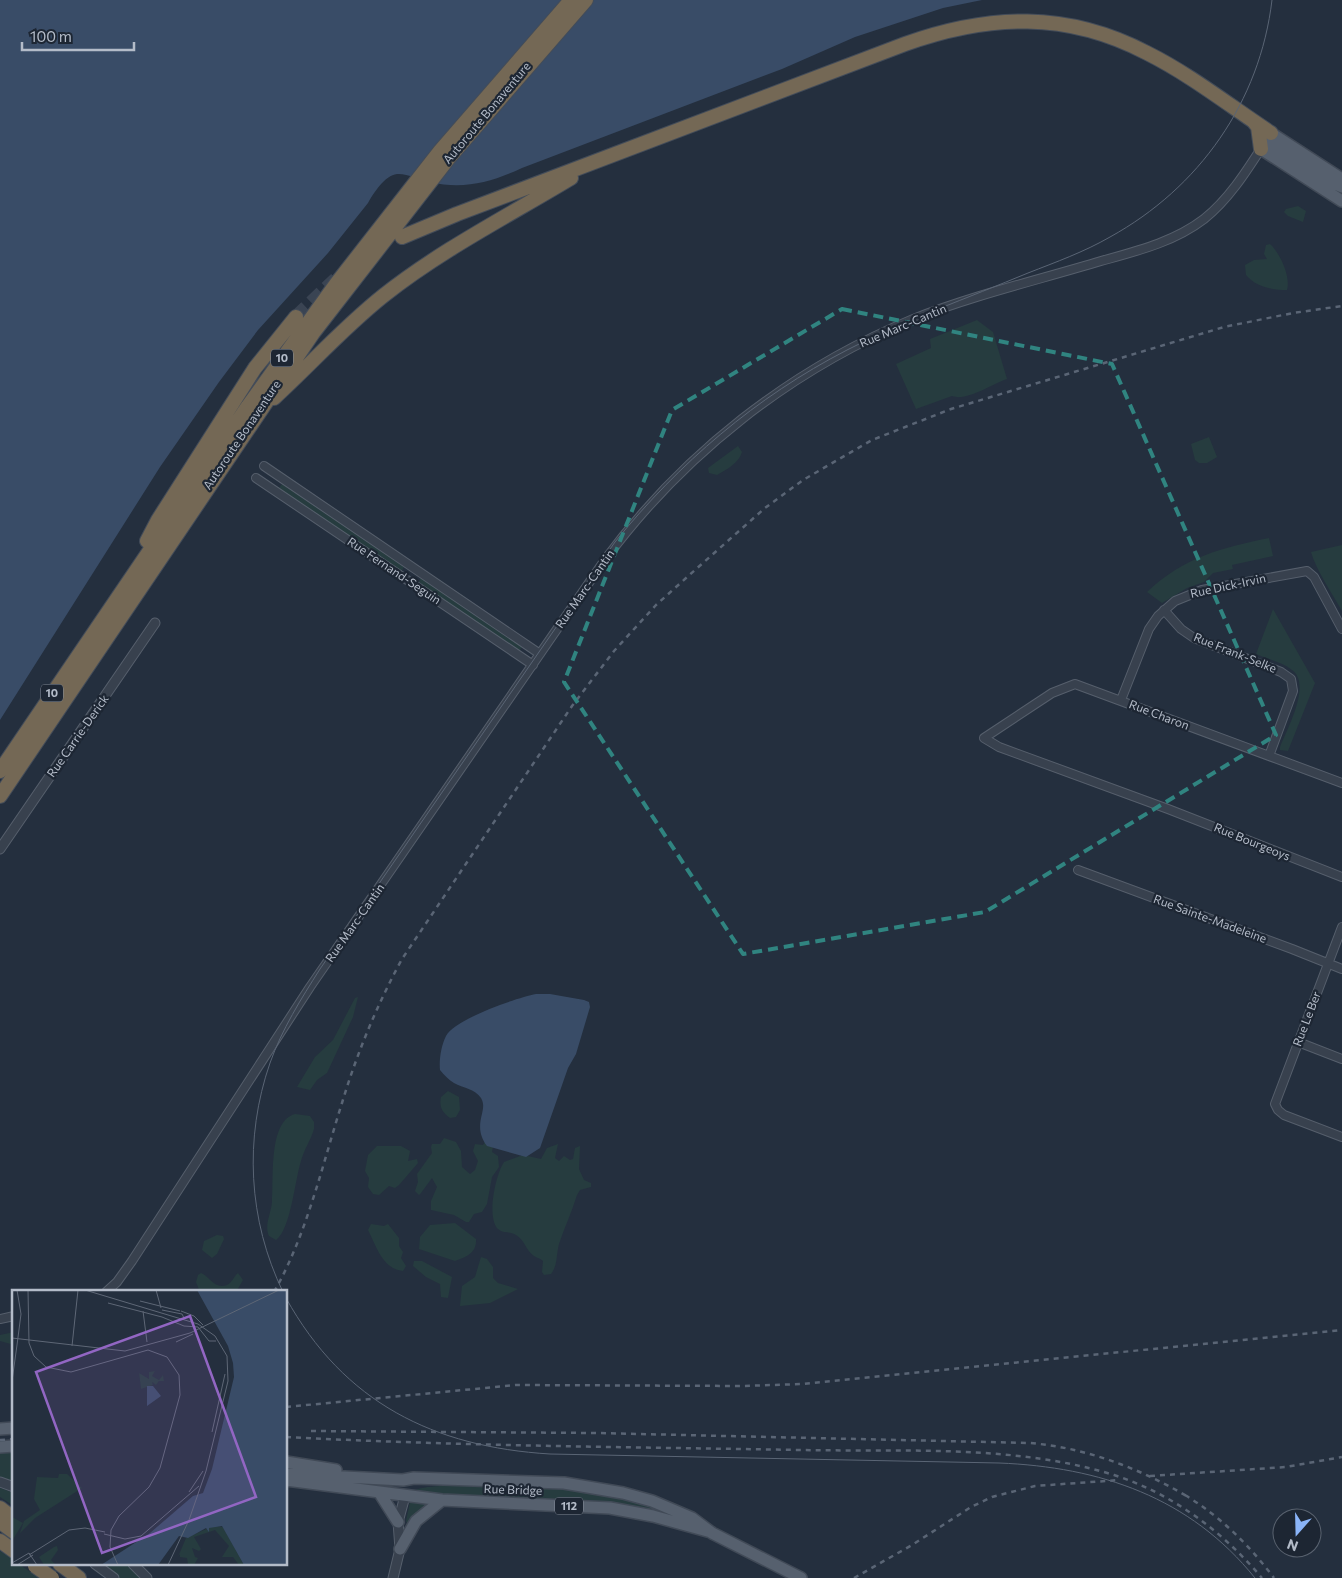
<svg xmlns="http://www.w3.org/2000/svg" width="1342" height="1578" font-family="Commissioner,sans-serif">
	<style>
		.green { fill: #263c3f }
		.water { fill: #394c67 }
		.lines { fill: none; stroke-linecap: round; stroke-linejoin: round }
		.motorway-tunnel { stroke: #3a4453; stroke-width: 14; stroke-dasharray: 14 7; stroke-linecap: butt }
		.minor-casing { stroke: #565f6c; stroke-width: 10 }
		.tertiary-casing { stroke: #565f6c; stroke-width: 11 }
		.primary-casing { stroke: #414a57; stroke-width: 14 }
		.motorway-casing { stroke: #434c59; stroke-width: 16 }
		.minor { stroke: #38414e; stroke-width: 8 }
		.tertiary { stroke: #38414e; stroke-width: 9 }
		.primary { stroke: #56606e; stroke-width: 11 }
		.motorway { stroke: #746855; stroke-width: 14 }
		.tram { stroke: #5a6575; stroke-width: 1 }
		.rail { stroke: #5a6575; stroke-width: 2.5; stroke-dasharray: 5 5; stroke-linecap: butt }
		.motorway-bridge-casing { stroke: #434c59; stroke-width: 16; stroke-linecap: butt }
		.motorway-bridge { stroke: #746855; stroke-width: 14 }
		.marked { fill: none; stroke: #308480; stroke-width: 4; stroke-dasharray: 10 6; stroke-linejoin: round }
		.labels { text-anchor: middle; stroke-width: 4.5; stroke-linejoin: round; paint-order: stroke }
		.shield { fill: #1d2633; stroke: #878f9c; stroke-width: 1 }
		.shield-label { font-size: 11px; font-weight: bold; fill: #b4bcc9 }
		.street-label { font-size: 12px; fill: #b4bcc9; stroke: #1d2633 }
		.inset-road { fill: none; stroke: #5e6776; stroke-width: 1 }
		.view { fill: #9266c3; fill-opacity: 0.15; stroke: #9266c3; stroke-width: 2.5 }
		.inset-edge { fill: none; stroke: #b4bcc9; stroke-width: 2.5 }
	</style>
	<rect width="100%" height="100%" fill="#242f3e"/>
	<path class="green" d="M1298,206L1306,211L1303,222L1288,216L1284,212L1286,209Z
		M1270,244C1280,253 1291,277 1287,290C1272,290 1256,287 1246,275L1245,265L1254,260L1267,259L1264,254L1266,245Z
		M977,320L993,332L1007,379C994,383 966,402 952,396L916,409L896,364L931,348L930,339Z
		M1209,437L1217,457L1207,463H1199L1195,460L1191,444Z
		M738,446L742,452C739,463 726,470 717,475L709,473L708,468Z
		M282,484L404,567L401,572L279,488Z
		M1269,538L1273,556L1232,565L1233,569L1213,573L1204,582L1187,588L1162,603L1147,592C1184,557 1221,548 1269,538Z
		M1342,545V611C1332,593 1316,570 1311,552Z
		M421,578L522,647L519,651L418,583Z
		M1273,609L1315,683L1288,751L1280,750V747C1287,729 1312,684 1292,670C1282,662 1267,659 1256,654Z
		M358,997L353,1017L327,1073L317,1080L310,1090L297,1087L315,1057L333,1040L355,998Z
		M448,1091L459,1097L460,1110L456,1117L450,1118C442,1112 439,1107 441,1097Z
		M295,1114L310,1116L314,1122V1129C311,1140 304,1149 301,1161C295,1179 291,1229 276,1240L269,1236C264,1225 271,1214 272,1202C274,1179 268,1121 295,1114Z
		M444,1138L456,1142L461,1151L462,1167L470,1174L475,1170L478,1161L473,1151L475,1144L483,1145L485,1142L493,1146L492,1152L498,1156L499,1167L492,1177L487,1204L482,1212L474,1214L469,1222H466L454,1215L431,1210V1201L437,1187L432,1178L421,1193L419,1195L415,1191L418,1182L417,1174L432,1153L431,1147L432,1144H440Z
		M558,1144L555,1158L559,1161L564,1156L570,1160L573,1159L575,1148L580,1146L579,1169L584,1180L591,1183V1187L580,1190L577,1195C572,1212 564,1228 559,1244C556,1255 558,1265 551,1274L544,1275L542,1272L543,1261C540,1258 537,1258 534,1256C526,1251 525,1240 516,1235C510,1231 504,1234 498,1229C486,1217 496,1174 504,1162L523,1155L541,1159L547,1148Z
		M377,1146H401L410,1151L408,1161L417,1159L418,1163L399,1185L395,1188L389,1186L379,1195L373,1194L368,1187L369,1178L365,1171L368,1155Z
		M455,1223L476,1239C477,1253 466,1257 455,1261L419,1249L420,1237L430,1225Z
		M371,1224L384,1226L388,1224L399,1238V1246L403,1252L401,1258L406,1266L403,1271C382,1269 376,1245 368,1230Z
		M217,1235L223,1236L224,1239L217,1254L212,1258L202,1250L204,1241Z
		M481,1257L487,1259L493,1267V1278L498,1283L518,1289L490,1303L460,1306L462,1286L475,1277Z
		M414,1261H422L452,1277L448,1298L441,1297L440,1284L426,1277L413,1266Z
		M201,1273C209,1276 215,1290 227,1285C232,1283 234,1276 238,1273L243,1280L236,1292H200L196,1282L198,1275Z
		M14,1332V1345L0,1341V1335Z
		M14,1449V1482L0,1477V1450Z
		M469,1484L569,1488L638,1501L688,1520L664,1515L453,1497L414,1491C422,1485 456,1486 469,1484Z
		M0,1488L14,1493V1506L0,1497Z
		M410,1502L430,1504L407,1523L406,1521Z
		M0,1551L14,1560V1564H19L39,1578H0Z
		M101,1564H128L142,1578H120Z"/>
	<path class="water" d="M0,0H982L943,8L855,37L782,69L522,168C492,182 464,190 430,182C420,180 406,173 397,174C385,175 373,194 368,203L328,253L258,330L219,382L160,467L0,720Z
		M536,994H550L584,1000L589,1002L590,1007L576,1054L568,1068L540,1148L526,1157L487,1146C471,1124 489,1111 481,1098C475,1089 463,1088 454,1083C449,1080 444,1075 440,1070C439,1060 441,1046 446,1036C455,1019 516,998 536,994Z"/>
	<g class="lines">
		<path class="motorway-tunnel" d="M296,317L336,279"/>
		<g class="minor-casing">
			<path id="minor" d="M264,466L540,654
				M256,478L533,665
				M1164,610L1181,629L1194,638L1281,672L1291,679L1293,691L1269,756
				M1121,700L1149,629L1158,616L1175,601L1202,590L1307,571L1314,577L1342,629
				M1342,783L1075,684L1052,693L984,738L999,747L1168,809L1342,877
				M1078,870L1292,949L1342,969
				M1342,927L1275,1104L1278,1110L1284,1115L1342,1137
				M1298,1042L1342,1059
				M106,1292L117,1282L132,1261L310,987L604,561C683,454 790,370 913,319C974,295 1038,280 1101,261C1137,251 1174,242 1204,219C1228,200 1246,172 1262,147
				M0,1319L14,1316"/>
		</g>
		<g class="tertiary-casing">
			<path id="tertiary" d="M0,849L155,623
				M0,1482L14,1487
				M95,1564L114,1578
				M133,1564L147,1578
				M393,1578L400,1549L398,1522L405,1496"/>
		</g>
		<g class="primary-casing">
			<path id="primary" d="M1271,133L1342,179
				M1266,142L1328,181L1342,187
				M1261,149L1342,201
				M0,1429L14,1428
				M0,1447L14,1446
				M286,1462L336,1470
				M286,1474L403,1480L414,1478L564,1483L623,1493L652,1501L692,1518L712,1533L801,1578
				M286,1480L442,1500L610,1508L653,1516L711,1532
				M379,1492L398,1522
				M400,1549L416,1521L442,1500"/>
		</g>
		<g class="motorway-casing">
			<path id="motorway" d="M1254,122L1258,127L1261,149
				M402,237L457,214L905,44C989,14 1067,11 1147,53C1191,75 1230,106 1271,133
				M274,398C311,364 344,327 383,296C441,250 508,216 571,178
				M147,541L158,520L255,368L296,317
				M0,771L248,406L336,284L440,151L571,0
				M0,796L313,333L448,159L586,0
				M0,1508L14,1519
				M0,1522L14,1532
				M0,1541L14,1551
				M60,1564L79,1578"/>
		</g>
		<use href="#minor" class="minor"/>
		<use href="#tertiary" class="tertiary"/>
		<use href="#primary" class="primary"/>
		<use href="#motorway" class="motorway"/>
		<path class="tram" d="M283,1292C248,1220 244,1138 270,1063C282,1029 301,999 320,969L615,542C679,463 756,397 847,350C905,320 968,298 1028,273C1056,262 1084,252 1110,237C1199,188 1260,102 1272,0
			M286,1298C344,1403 434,1447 550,1454L999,1463C1100,1467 1190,1497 1255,1578"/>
		<path class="rail" d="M274,1292C307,1234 322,1166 342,1103C357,1053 377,1005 402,959L572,706L614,651L656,605L695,570L765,508L803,480L872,440L951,409L1224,327L1293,313L1342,306
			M286,1407L516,1385L744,1386L802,1384L1342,1330
			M311,1431L596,1433L1030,1443C1088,1448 1141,1469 1190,1498
			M286,1437C457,1446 629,1447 800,1450C904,1452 1014,1444 1114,1475C1173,1494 1222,1531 1262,1578
			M0,1440L14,1439
			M1150,1476L1286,1467L1342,1457
			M1185,1495C1221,1517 1249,1545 1274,1578
			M854,1578L912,1545L971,1507L992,1497L1035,1486L1120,1480"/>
		<g class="motorway-bridge-casing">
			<path id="motorway-bridge" d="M35,1566L52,1578"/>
		</g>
		<use href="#motorway-bridge" class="motorway-bridge"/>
	</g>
	<path class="marked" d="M842,309L1112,364L1276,735L985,912L743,954L564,682L672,410Z"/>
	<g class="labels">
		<g class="shield">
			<rect x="271" y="349.5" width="22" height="17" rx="4"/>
			<rect x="41" y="684.5" width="22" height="17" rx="4"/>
			<rect x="555" y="1497.5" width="28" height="17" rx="4"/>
		</g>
		<g class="shield-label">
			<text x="282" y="362">10</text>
			<text x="52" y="697">10</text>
			<text x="569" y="1510">112</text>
		</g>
		<g class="street-label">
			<text transform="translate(487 113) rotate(-50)" y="4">Autoroute Bonaventure</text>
			<text transform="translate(903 326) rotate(-23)" y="4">Rue Marc-Cantin</text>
			<text transform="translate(242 435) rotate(-56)" y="4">Autoroute Bonaventure</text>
			<text transform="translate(394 571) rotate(34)" y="4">Rue Fernand-Seguin</text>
			<text transform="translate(1228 586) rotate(-12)" y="4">Rue Dick-Irvin</text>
			<text transform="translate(585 589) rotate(-55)" y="4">Rue Marc-Cantin</text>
			<text transform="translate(1235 653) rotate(22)" y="4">Rue Frank-Selke</text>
			<text transform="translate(1159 715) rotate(21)" y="4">Rue Charon</text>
			<text transform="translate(78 736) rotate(-55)" y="4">Rue Carrie-Derick</text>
			<text transform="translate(1252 842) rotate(22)" y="4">Rue Bourgeoys</text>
			<text transform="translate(1210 919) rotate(20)" y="4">Rue Sainte-Madeleine</text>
			<text transform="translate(355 923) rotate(-55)" y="4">Rue Marc-Cantin</text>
			<text transform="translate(1307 1019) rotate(-69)" y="4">Rue Le Ber</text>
			<text transform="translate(513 1490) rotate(2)" y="4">Rue Bridge</text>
		</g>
	</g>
	<g transform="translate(12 1290)">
		<rect width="275" height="275" fill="#242f3e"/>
		<path d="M143,81L140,86L147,90L151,85L152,91H147L144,95L140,92L141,95L129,99L127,83L137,89V82ZM47,184H55L70,198L23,228L8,243L12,231L28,220L22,209L25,187L46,188ZM0,227L11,233L0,251ZM201,236L211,237L232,275H227L221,267H210L217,256L203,240L182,247L189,259L187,261L180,258L183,267L186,268L182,275L176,274L175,268L168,267V264L166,267L174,248ZM42,257L45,256L46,260L39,270L44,275H32L27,267Z" fill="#263c3f"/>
		<path d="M185,0H275V275H232L210,236L197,238V242L194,238L176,248L167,246L146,275H89L138,243L181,206L191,203L200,179L222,87L221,73L216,56ZM135,96H141L149,106L135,116Z" fill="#394c67"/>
		<path class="inset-road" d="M16,0L17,53L22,66L34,77L59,82L136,60L155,67L167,85L168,105L148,178L137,197L107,226L99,240L98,257L106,275M73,0L186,34L203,46L215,66L216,91L194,181L177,230L156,275M144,0L149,18M128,11L168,21M96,13L150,27L172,36L186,37L197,51H204M150,20L170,24L172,28M131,21L135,52M169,21L182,26L191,35M0,48L113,61L178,43L267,0M164,52L181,44M5,55L9,24L5,0M60,56L66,0M0,91L5,55M200,142L213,84M177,202L191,181M92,244L113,249L129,246L187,196M17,265L57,240L73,238L93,242M0,273L17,263L25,275M5,275L21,265"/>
		<path class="view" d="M178,26L244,207L90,263L24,82Z"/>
		<rect width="275" height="275" class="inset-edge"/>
	</g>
	<g transform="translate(1297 1533) rotate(200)"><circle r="24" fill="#1d2633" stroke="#59626f"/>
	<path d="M0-4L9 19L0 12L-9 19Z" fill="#8ab4f8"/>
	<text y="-8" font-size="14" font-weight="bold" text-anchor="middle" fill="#b4bcc9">N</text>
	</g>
	<path d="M22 42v8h112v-8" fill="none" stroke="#b4bcc9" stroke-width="2.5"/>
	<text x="30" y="42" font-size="15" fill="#b4bcc9" stroke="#1d2633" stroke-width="4" paint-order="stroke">100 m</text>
</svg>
